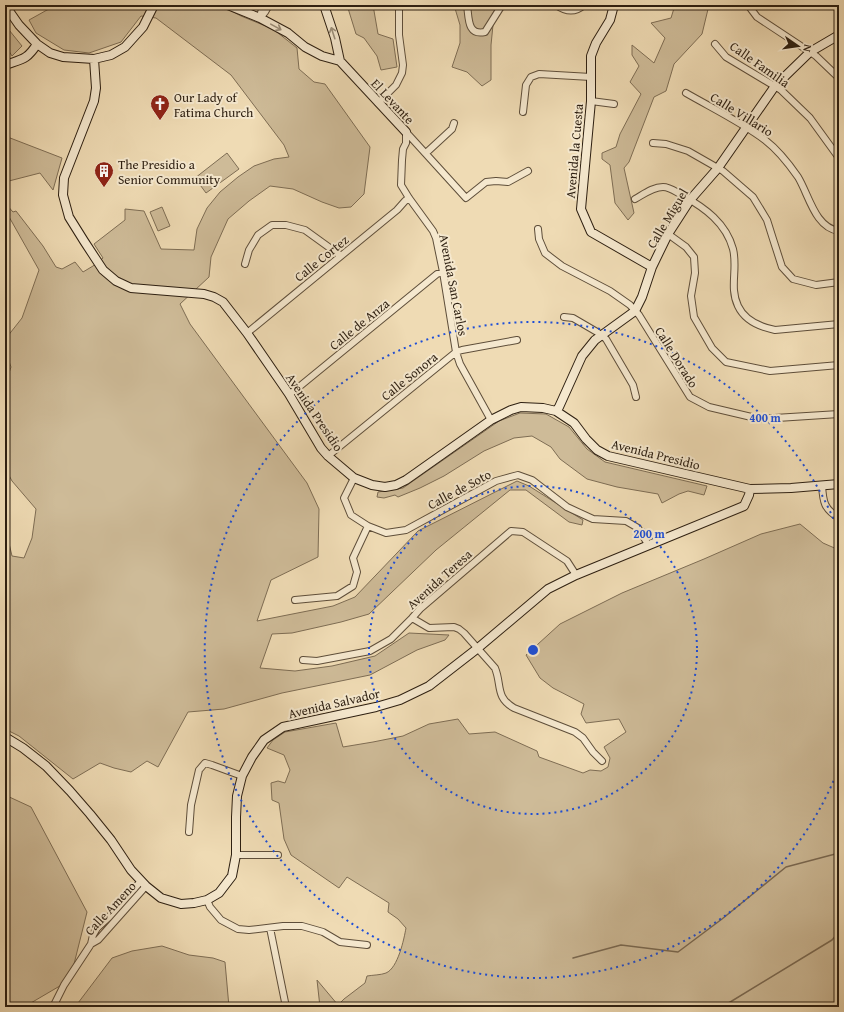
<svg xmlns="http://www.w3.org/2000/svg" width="844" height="1012" font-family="'Gentium Book Plus',serif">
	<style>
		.green { fill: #cebb98; stroke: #7e6d54 }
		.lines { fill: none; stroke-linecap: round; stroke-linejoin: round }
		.stream { stroke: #7a6952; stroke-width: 1.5 }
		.street-casing { stroke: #5e4e3a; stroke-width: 8 }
		.secondary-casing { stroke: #2d1f11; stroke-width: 10 }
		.highway-casing { stroke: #2d1f11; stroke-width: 13 }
		.street { stroke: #f5e8ce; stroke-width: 6 }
		.secondary { stroke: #f5e8ce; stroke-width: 8 }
		.highway { stroke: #efdbb4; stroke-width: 11 }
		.oneway { stroke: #9b8e79 }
		.ring { fill: none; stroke: #1d4ed8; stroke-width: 2; stroke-dasharray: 2 4 }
		.labels { text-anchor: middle; stroke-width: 4; stroke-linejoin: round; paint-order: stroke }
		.street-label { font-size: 13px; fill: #2d1f11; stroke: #f5e8ce }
		.poi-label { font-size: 13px; fill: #2d1f11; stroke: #f5e8ce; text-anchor: start }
		.centre { fill: #1d4ed8; stroke: #f5e8ce; stroke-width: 2 }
		.ring-label { font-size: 12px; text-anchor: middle; font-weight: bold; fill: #1d4ed8; stroke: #f5e8ce; stroke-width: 4; stroke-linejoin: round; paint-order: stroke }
	</style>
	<rect width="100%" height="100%" fill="#efdbb4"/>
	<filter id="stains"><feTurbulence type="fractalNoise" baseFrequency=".005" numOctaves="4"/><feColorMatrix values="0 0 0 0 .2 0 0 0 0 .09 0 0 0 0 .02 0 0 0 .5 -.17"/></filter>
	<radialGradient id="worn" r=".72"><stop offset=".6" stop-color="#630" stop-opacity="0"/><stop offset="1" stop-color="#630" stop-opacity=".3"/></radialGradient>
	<path class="green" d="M56,5H220L241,16L273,29L297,48L299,69L314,82L325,84L370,147L364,194L351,207L339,208L322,202L293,189L270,186L249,201L228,219L211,257L209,277L180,304L190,324L307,483L319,509L318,557L271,580L257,621L333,606L355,597L418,531L517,481L529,486L583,520L582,525L569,522L526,490H510L436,550L369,614L341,622L292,633L272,634L260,668L295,671L332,666L375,656L409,633L449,635L445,640L417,650L370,675L282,693L224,709L188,712L158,767L147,761L131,772L114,768L100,763L73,779L19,736L5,729V537L8,539L12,556L24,558L32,538L36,509L12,481L5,468V385L11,367L6,353L7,337L22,318L39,270L8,215L5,213V203L13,212L16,211L43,246L56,267L62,269L75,262L83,272L93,266L103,258L94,244L125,220V209L144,211L161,249L194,250L197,229L207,208L220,192L238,177L254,166L274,159L289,157L284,145L231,75L156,18L141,16L121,42L89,53L64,50L36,33L29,20Z
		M347,5H373L378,34L393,39L397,67L381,70L377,56L364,38L356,34Z
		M454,5H495L491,45V80L482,86L467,72L452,67L460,43V25Z
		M675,5H709L702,34L674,64L666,91L654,97L629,162L624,168L634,213L628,220L615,203L610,165L602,159V153L616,147L620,134L641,94L630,82L639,66L632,55V45L654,63L665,38L651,23L671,18Z
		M5,25L22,46L12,56L5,45Z
		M5,136L62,158L53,190L40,173L5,182Z
		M227,153L239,169L206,193L195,178Z
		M162,207L170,226L158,231L150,212Z
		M520,413L546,414L569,427L587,449L605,462L707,486L704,495L688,491L679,494L662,503L658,494L617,487L587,479L560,459L551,447L532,436L514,438L484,451L444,476L420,488L398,497L395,495L384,498L377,497L378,492L403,488L499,421Z
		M800,524L823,543L839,550V1007H320L317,980L338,1005L344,999L365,983L367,976C373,975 381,975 386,973C398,968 404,939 406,928L398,919L388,912L389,903L347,877L339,888L291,855L284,839L279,803L272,800L271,783L278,781L285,783L290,770L284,755L267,748L273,740L285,732L336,723L343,747L373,742L403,736L429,724L458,719L469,734L495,732L537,751L539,757L583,773L590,770L601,771L608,767L610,758L604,747L626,732L619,719L586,723L581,714L584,704L553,688L540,678L526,655L560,624L622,593L704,559L761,534Z
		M5,795L31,807L87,912L70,980L24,1007H5Z
		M162,946L189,955L213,958L225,962L229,1007H75L112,958L132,951Z"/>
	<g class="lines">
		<path class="stream" d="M573,958L621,945L678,952L722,919L786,867L839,853
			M722,1007L832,940L839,932"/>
		<g class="street-casing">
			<path id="street" d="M467,5C469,18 467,36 485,32L502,5
				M556,5C566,12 575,13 584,5
				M748,5L757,17L816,56L839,78
				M833,5L839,9
				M260,17L263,5
				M260,18L265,12L269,5
				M715,44L726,57L781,90L810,118L839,158
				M686,93C712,108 741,122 765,140C778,150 789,164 798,177C809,195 815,228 839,231
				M591,101L614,104
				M378,103L396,85L402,73L403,65L399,35V5
				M523,112L526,85L531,77L539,74L591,77
				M406,132V143L403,149L402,160L401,185L409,198L433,231L436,238L443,272L456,352L460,364L491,420
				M406,132L466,198L486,182L496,181L508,182L528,171
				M653,143L666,144L688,151L723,171L753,197L767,220L773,239L782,267L793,279L816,285L839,282
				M426,153L452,129L454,123
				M635,199C644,194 653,187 663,187C670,187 676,192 682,195C705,208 726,223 733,249C738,269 729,287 738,306C745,321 760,327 775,330L839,324
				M538,229L539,239L545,253L562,266L610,291L630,305L639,315L690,397L709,407L760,419L839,414
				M668,234L686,247L694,257L695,273L691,296L694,317L712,348L726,362L770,371L839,365
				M245,264L249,250L258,235L272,225H286L305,230L341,256
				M564,317L573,318L597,332L606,339L633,385L636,397
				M247,333L397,210L405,201L409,198
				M289,394L294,391L437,274L443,272
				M328,456L456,352L462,350L517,340
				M354,478L344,498L351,515L368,526L386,533L406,530L496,481L518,475L532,480L567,507L593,519L626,521L638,528L646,541L648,546
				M822,485C823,502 824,509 839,518
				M295,600L337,596L353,586L357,572L353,558L368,526
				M412,618L429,628L454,627L459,629L464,633L495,668C502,685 495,697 514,708L575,732L583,738L593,752L602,761
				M303,660L317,661L370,651L391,639L412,618L420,609L511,531L523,532L567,561L576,575
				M189,832L191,805L199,770L205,763L212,765L242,776
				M236,855H278
				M207,900L210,907L221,920L238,929L249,930L283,926H302L323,932L340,942L367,945
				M270,928L286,1007
				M91,944L98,940L146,886
				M53,1007L64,985L91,944L93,935L97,928L109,917L141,881"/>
		</g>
		<g class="secondary-casing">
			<path id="secondary" d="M5,5L19,25L37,44L50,53L63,57L94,59L111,55L125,47L143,27L154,5
				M228,5L260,18L288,33L305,47L322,56L340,61L406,132
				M324,5L335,38L340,61
				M614,5L610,20L596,43L591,56V101L581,209L591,232L652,267
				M94,59L96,88L94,101L64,178L63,195L69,217L84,241L103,270L116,281L131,288L204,294L214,297L223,302L247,333L289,394L321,448L328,456L354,478L372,485L385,487L396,485L406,480L491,420L511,410L521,407L543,408L556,411L574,423L586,439L597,450L608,456L750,489L791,488L839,484
				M5,65C22,59 27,60 37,44
				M556,411L559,407L582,356L595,340L635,311L642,297L652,267L668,234L690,200L718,168L775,86L810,52L839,35
				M5,737L23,748L46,766L70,791L90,814L111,840L131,870L146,886L161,898L181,904L194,903L207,900L219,893L232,876L236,855V817L237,796L242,776L252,757L264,740L283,727L376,707L400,700L429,686L478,648L548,589L576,575L744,506L749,495L750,489"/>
		</g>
		<g class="highway-casing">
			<path id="highway" d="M5,5H6"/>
		</g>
		<use href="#street" class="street"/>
		<use href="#secondary" class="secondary"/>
		<use href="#highway" class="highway"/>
	</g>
	<defs><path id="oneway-shaft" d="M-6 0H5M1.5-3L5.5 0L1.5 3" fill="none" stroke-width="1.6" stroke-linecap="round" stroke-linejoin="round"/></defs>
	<g class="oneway">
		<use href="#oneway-shaft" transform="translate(276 27) rotate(29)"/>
		<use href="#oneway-shaft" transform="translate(333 33) rotate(-108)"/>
	</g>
	<g class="ring">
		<circle cx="533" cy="650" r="164"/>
		<path d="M838 770A328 328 0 1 1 838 530"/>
	</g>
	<defs>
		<g id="church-pin" transform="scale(1)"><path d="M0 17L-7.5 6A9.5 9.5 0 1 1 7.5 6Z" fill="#8f2418" stroke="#f5e8ce"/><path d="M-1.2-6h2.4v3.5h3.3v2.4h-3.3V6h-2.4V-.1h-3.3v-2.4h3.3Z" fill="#fff"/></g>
		<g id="building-pin" transform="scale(1)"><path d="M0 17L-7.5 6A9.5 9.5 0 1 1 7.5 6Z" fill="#8f2418" stroke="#f5e8ce"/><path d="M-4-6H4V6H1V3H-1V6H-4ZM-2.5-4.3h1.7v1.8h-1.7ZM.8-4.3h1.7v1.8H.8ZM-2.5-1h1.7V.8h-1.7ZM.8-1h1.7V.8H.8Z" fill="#fff"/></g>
	</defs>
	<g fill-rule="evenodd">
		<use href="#church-pin" x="160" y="104"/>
		<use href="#building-pin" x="104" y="171"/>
	</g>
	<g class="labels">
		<g class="street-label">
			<text transform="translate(760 64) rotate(35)" y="5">Calle Familia</text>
			<text transform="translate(393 101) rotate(47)" y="5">El Levante</text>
			<text transform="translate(742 114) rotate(32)" y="5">Calle Villario</text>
			<text transform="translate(574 151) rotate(-85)" y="5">Avenida la Cuesta</text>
			<text transform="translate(667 218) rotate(-59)" y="5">Calle Miguel</text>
			<text transform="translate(321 258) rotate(-39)" y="5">Calle Cortez</text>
			<text transform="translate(454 285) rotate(79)" y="5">Avenida San Carlos</text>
			<text transform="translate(359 324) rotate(-39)" y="5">Calle de Anza</text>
			<text transform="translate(677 357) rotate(58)" y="5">Calle Dorado</text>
			<text transform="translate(409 376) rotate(-39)" y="5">Calle Sonora</text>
			<text transform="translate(315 412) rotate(56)" y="5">Avenida Presidio</text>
			<text transform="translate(656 454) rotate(14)" y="5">Avenida Presidio</text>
			<text transform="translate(459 489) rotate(-28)" y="5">Calle de Soto</text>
			<text transform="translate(439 579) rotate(-42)" y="5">Avenida Teresa</text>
			<text transform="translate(334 703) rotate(-13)" y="5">Avenida Salvador</text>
			<text transform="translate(110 908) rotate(-47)" y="5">Calle Ameno</text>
		</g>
		<g class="poi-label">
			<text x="174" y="102">Our Lady of<tspan x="174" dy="15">Fatima Church</tspan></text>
			<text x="118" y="169">The Presidio a<tspan x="118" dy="15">Senior Community</tspan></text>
		</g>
	</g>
	<circle cx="533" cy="650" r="6" class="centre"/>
	<g class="ring-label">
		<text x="765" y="422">400 m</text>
		<text x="649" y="538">200 m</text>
	</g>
	<rect width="844" height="1012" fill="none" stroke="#efdbb4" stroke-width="20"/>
	<rect x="6" y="6" width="832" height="1000" fill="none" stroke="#2d1f11" stroke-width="2"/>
	<rect x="10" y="10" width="824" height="992" fill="none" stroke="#2d1f11"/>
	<g transform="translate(798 46) rotate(103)" stroke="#f5e8ce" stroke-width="3" paint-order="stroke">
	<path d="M0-3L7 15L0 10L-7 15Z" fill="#2d1f11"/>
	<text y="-6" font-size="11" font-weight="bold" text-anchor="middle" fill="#2d1f11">N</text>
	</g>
	<rect width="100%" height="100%" filter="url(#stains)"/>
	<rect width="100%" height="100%" fill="url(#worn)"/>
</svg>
